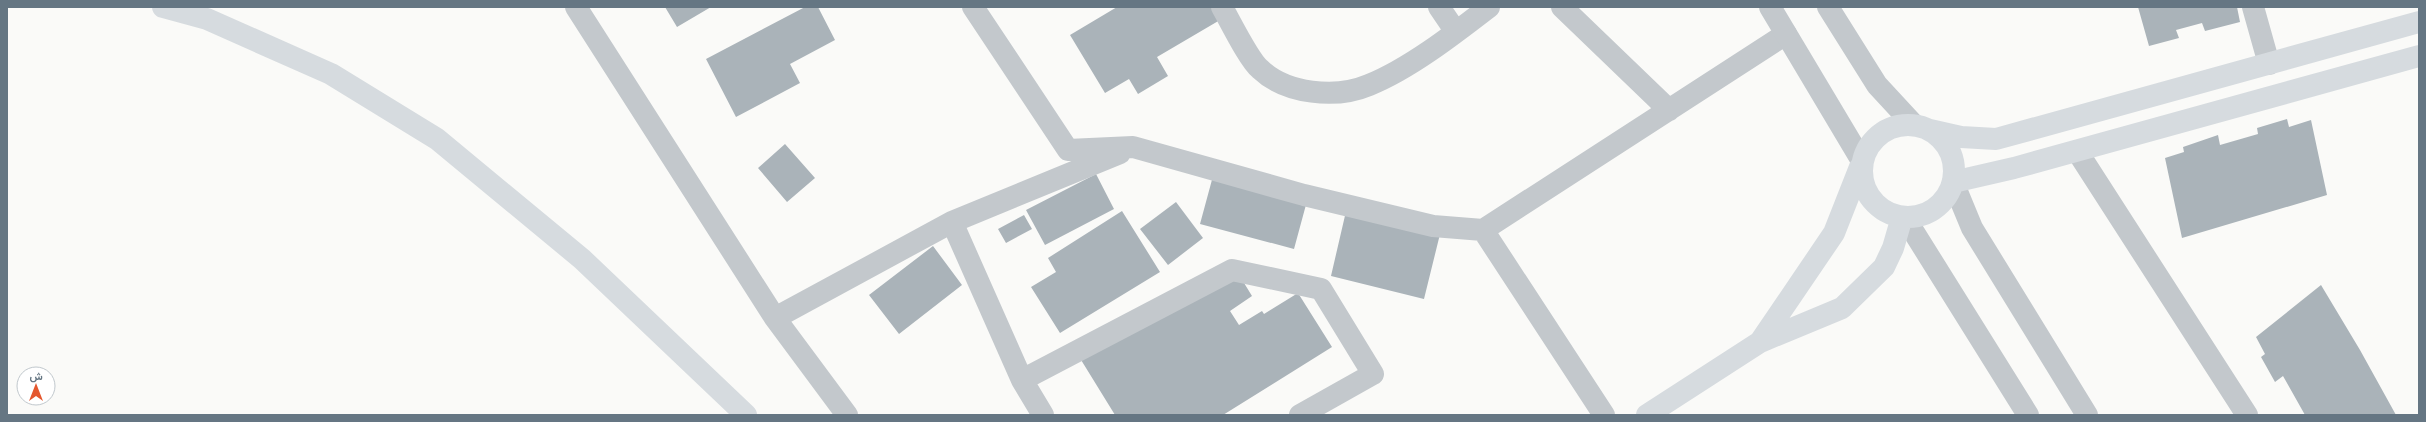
<svg xmlns="http://www.w3.org/2000/svg" width="2426" height="422" font-family="'Open Sans',Vazirmatn,sans-serif">
	<style>
		.building { fill: #aab3b9 }
		.lines { fill: none; stroke-linecap: round; stroke-linejoin: round }
		.minor { stroke: #c3c8cc; stroke-width: 22 }
		.tertiary { stroke: #c3c8cc; stroke-width: 22 }
		.secondary { stroke: #d6dbdf; stroke-width: 22 }
	</style>
	<rect width="100%" height="100%" fill="#fafaf8"/>
	<path class="building" d="M665,7H711L677,27Z
		M805,7H818L835,40L790,64L800,83L736,117L706,59Z
		M1117,7H1212L1220,20L1157,57L1168,76L1138,94L1129,79L1105,93L1070,35Z
		M2138,7H2237L2240,22L2205,31L2202,23L2176,30L2179,38L2149,46Z
		M2287,119L2289,127L2311,120L2327,195L2182,238L2165,158L2184,152L2183,147L2218,135L2220,145L2258,134L2257,128Z
		M785,144L815,178L787,202L758,168Z
		M1096,174L1114,209L1045,245L1026,210Z
		M1213,176L1307,201L1294,249L1200,224Z
		M1176,202L1203,238L1168,265L1140,229Z
		M1347,207L1441,230L1424,299L1331,276Z
		M1122,211L1160,272L1060,333L1031,287L1056,272L1048,258Z
		M1024,215L1032,229L1006,243L998,229Z
		M933,246L962,285L899,334L869,295Z
		M1230,260L1252,296L1230,311L1239,325L1262,311L1264,314L1298,293L1332,347L1223,415H1115L1078,355Z
		M2321,285L2360,350L2396,415H2305L2283,376L2275,382L2261,357L2265,354L2256,337Z"/>
	<g class="lines">
		<path class="minor" d="M576,7L775,318L847,415
			M973,7L1068,150L1133,147L1304,195L1433,226L1483,230L1786,34
			M1222,7C1230,21 1249,60 1260,69C1286,94 1336,99 1369,85C1409,69 1454,34 1489,7
			M1439,7L1456,32
			M1562,7L1669,110
			M2253,7L2269,64
			M2077,151L2247,415
			M952,222L1022,380L1043,415
			M1483,230L1604,415
			M775,318L952,222L1120,153
			M1022,380L1232,270L1321,289L1373,374L1300,415"/>
		<path class="tertiary" d="M1770,7L1862,161
			M1828,7L1877,85L1914,125
			M1953,182L1972,228L2087,415
			M1905,218L2028,415"/>
		<path class="secondary" d="M163,7L207,19L331,74L437,139L582,259L746,415
			M1862 171a46 46 0 1 1 92 0a46 46 0 1 1-92 0Z
			M1930,130L1961,137L1996,139L2419,22
			M1953,182L2014,168L2419,56
			M1760,342L1834,233L1860,167
			M1647,415L1760,342L1842,308L1884,267L1893,248L1902,217"/>
	</g>
	<rect width="2426" height="422" fill="none" stroke="#657683" stroke-width="16"/>
	<g transform="translate(36 386)"><circle r="19" fill="#ffffff" stroke="#c1c8cd"/>
	<path d="M0-3L7 15L0 10L-7 15Z" fill="#e4572e"/>
	<text y="-6" font-size="11" font-weight="bold" text-anchor="middle" fill="#657683">ش</text>
	</g>
</svg>
